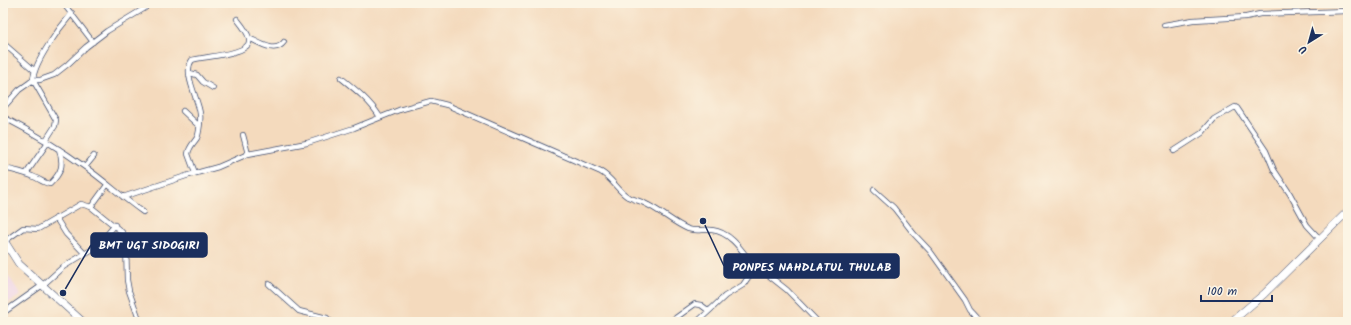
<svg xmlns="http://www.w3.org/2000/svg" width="1351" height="325" font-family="Kalam,sans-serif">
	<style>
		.built { fill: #edd0e8 }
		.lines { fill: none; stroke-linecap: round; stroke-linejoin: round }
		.minor-casing { stroke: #3c496c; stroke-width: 6 }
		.primary-casing { stroke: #3c496c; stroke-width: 8 }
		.minor { stroke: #fff; stroke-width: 4.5 }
		.primary { stroke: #fff; stroke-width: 7 }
		.leader { fill: none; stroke: #1b2f5e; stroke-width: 1.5 }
		.callout-dot { fill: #1b2f5e; stroke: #fcf5e5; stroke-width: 1.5 }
		.callout { fill: #1b2f5e; stroke: #1b2f5e; stroke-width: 1.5 }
		.callout-label { font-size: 12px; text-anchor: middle; font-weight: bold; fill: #fff }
	</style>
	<rect width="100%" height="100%" fill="#fcf5e5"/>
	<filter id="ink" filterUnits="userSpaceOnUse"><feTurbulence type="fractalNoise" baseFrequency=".025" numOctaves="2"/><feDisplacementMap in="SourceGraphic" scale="8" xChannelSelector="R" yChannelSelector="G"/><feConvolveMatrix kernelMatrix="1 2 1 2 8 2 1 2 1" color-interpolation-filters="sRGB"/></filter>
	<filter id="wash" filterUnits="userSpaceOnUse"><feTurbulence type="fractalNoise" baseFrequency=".012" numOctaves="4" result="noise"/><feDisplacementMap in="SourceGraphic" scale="16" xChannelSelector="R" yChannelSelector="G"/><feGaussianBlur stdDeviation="0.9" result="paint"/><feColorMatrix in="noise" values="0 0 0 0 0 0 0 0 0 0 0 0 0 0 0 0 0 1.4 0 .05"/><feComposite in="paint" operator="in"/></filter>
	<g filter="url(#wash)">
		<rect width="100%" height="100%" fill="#f4dabd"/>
		<path class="built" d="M3,268L21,295L3,306Z"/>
	</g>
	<g filter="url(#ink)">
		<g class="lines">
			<g class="minor-casing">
				<path id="minor" d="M63,3L93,42
					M1164,25L1193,20L1246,17L1260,14L1348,11
					M249,38C260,43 275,54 284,42
					M3,43L35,71
					M190,73L197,75L203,82L213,88
					M341,78C356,90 370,101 380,117
					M3,108L19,90L29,83L33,80H40L54,75L68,64L86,47L107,31L145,8
					M183,111L199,126
					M3,117C32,132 59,148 85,167C105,181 123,198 143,212
					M243,135L248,154
					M46,140L55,126L56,120L33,80C34,62 60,27 72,13
					M1174,151L1202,133L1214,119L1235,107L1237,108L1266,151L1274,170L1290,194L1307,225L1319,238
					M85,167L94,156
					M3,168C13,170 22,172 32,176C38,178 43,183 50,184C62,172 64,165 59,149
					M195,173L188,154C189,147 193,144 197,138C199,134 201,118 200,114C199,100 182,73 192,60C204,56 254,55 249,38C247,31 241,24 237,19
					M26,174L48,142
					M874,190L894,208L914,234L930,251L965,300L970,310L981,322
					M123,197L189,175L218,167L248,154L307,143L354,128L399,110L420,104L431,101L447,105L601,172C612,178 618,191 628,197C635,200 642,201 648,205C662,212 674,223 688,229C696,232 704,229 712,230C732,232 744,254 755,268
					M91,207L107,185
					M56,218L66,234L85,254
					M5,241L23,228L38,229L81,204L91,207L122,232L126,242L127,280L129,291L140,322
					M269,284L299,311L327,318L331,322
					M3,313L44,284L63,267L91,250L105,237L115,225
					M670,322L695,304L701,305L709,311L725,296L743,285L753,270L758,267L787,290L818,322
					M697,322L709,311"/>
			</g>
			<g class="primary-casing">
				<path id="primary" d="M3,239L19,264L83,322
					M1231,322L1264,294L1348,211"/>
			</g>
			<use href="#minor" class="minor"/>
			<use href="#primary" class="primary"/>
		</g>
	</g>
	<path class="leader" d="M63 293L91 245M703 221L724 266"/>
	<g class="callout-dot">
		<circle cx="63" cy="293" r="4"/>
		<circle cx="703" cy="221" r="4"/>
	</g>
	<g class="callout">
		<rect x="91" y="233" width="116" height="24" rx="4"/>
		<rect x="724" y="254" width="175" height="24" rx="4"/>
	</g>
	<g class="callout-label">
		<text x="149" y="249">BMT UGT SIDOGIRI</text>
		<text x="812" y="271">PONPES NAHDLATUL THULAB</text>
	</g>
	<rect width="1351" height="325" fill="none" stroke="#fcf5e5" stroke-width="16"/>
	<g transform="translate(1309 42) rotate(217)" stroke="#fcf5e5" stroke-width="3" paint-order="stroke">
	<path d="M0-3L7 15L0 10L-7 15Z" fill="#1b2f5e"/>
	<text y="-6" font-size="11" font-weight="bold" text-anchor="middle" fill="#1b2f5e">U</text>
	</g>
	<path d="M1201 295v6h71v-6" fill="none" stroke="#1b2f5e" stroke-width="2"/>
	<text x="1207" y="295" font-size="12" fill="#1b2f5e" stroke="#fcf5e5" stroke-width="3" paint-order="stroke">100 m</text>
</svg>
